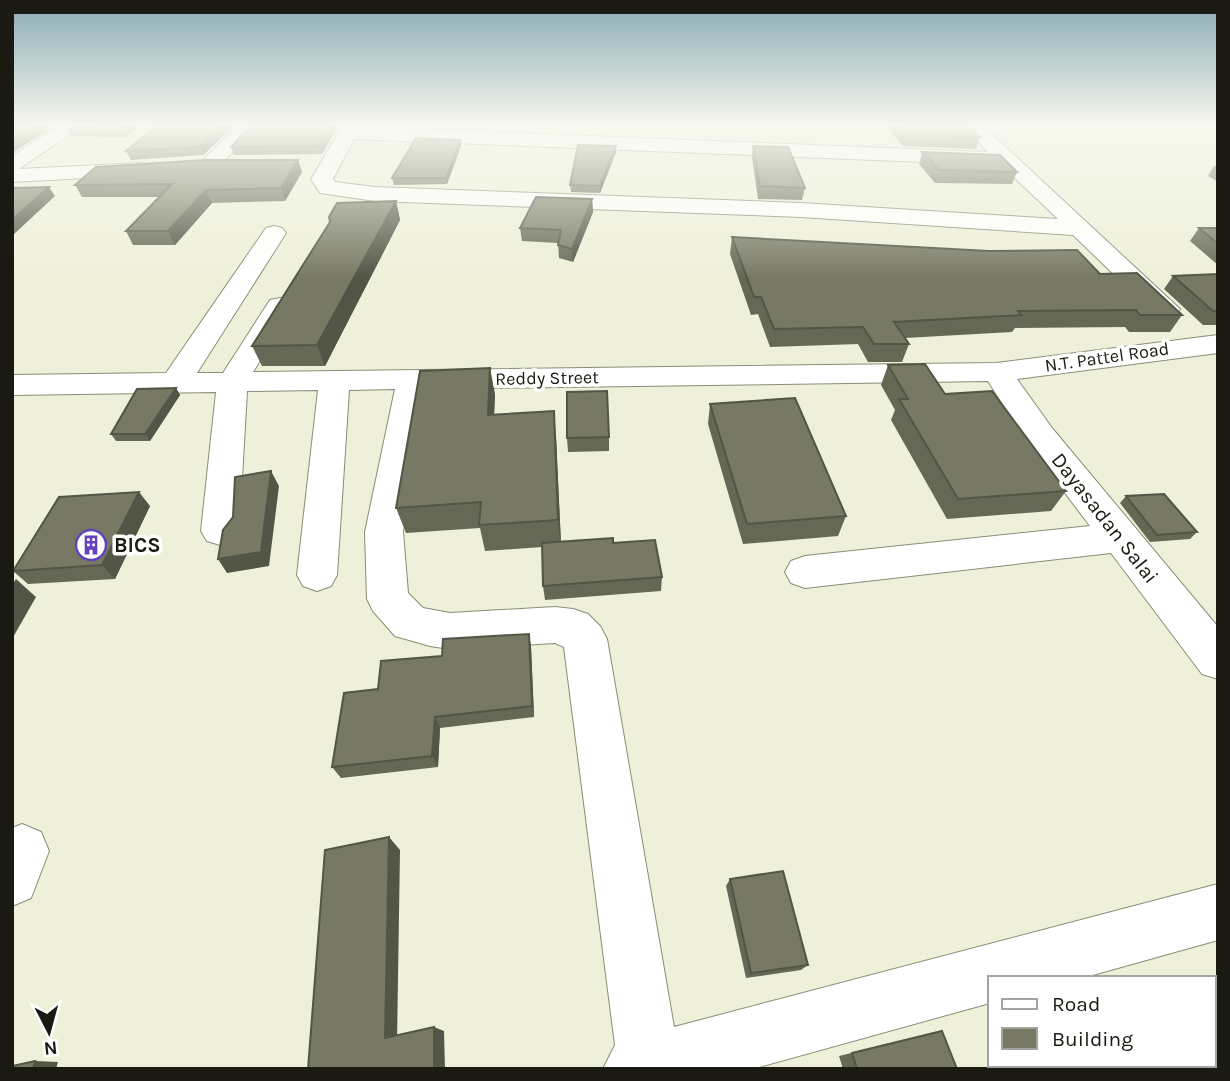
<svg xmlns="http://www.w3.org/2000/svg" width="1230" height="1081" font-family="Karla,sans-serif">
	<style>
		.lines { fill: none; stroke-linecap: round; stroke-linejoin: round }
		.minor-casing { stroke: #8b8c77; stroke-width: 2 }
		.minor { fill: #fff; fill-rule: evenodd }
		.wall { fill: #666856 }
		.shaded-wall { fill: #535546 }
		.building { fill: #777964; stroke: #535546; stroke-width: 2 }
		.labels { text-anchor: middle; stroke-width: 7; stroke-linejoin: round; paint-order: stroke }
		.far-street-label { font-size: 18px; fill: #1a1a12; stroke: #fff }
		.street-label { font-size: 21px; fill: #1a1a12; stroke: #fff }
		.poi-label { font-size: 21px; font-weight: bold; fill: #1a1a12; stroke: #fff; text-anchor: start }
	</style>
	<rect width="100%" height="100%" fill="#eef0d9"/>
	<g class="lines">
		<g class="minor-casing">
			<path id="minor" d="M59,126H82L19,169L141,163L148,165L151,169L148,173L141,175L12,182V156Z
				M238,126H258L217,168H203L200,164L203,160Z
				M343,126L988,152L963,126H983L1180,309L1176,315L1166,317L1156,315L1073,235L801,217L375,201L320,193L311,179ZM354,139L1001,165L1058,219L801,203L375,187L335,182L333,179Z
				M274,226L282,228L286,233L197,373H223L270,300L280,298L290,300L294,306L253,372L997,363L1218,335V353L1017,379L1052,428L1218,627V679L1202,674L1111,553L805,588L791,583L785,572L791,561L805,556L1090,526L1028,444L988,381L426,389L403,532L408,593L423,608L450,613L555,607L573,609L588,614L600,626L607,639L674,1027L1218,884V940L1082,978H990V1003L752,1069H603L615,1045L564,647L555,643L450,649L430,646L395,636L373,611L367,599L365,532L395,389L349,390L337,575L331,586L317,591L303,586L297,575L318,390L247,391L239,531L233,541L220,545L207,541L201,531L216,392L12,395V375L166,373L266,228Z
				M22,824L41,832L49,851L31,898L12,906V828Z"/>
		</g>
		<use href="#minor" class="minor"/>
	</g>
	<path class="wall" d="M140,126L126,137L72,136L67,128Z
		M234,126L203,155L131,160L126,151Z
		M250,126H338L322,154L234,155L231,147Z
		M427,126H468L467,128Z
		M888,126H969L980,137L976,149L903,146L887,128Z
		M460,140L461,146L447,184L394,185L392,178Z
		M753,146L805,188L802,200L758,199L752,158Z
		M616,152L600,193L571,192L570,185Z
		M922,152L1017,172L1012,184L935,183L919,164Z
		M298,160L302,172L285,201L212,203L175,245H133L126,231L160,197H82L75,185Z
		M1214,166H1218V182L1208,176Z
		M592,199L593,212L573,262L559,258L558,243L522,241L520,228Z
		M396,201L400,220L325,366H262L252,346Z
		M1199,228H1218V265L1190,241Z
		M732,237L1100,274L1182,315L1170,332H1129L1125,327L1015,328L1012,332L905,338L909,344L902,362H868L858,344L770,347L758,314L751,315L730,254Z
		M1218,274V325H1203L1164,289L1173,276Z
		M888,365L945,394L1066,491L1051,511L947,519L891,420L895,410L881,385Z
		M176,388L180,395L150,441H116L111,434Z
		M495,394L494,415L556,437L561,542L613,543L662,577L661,591L545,600L543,586L542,547L485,551L480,528L406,533L396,508Z
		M710,404L846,516L838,536L743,544L708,424Z
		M609,437V451L568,452L567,438Z
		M1126,496L1197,532L1190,539L1150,542L1120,503Z
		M150,506L115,579L28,584L13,571Z
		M529,634L531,647L534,717L440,728L438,767L341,778L332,767L378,689L442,656Z
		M730,879L808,965L801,970L746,978L726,886Z
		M925,1035L957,1069H843L839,1056Z"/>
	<path class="shaded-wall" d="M36,126H54L12,153V141Z
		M125,126H140L126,137L122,129Z
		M221,126H234L203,155L199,147Z
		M330,126H338L322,154L319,146Z
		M460,140L461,146L447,184L446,178Z
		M616,146V152L600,193V186Z
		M298,160L302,172L285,201L281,188Z
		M49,187L55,196L13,235L12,220Z
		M206,190L212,203L175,245L168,231Z
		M592,199L593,212L573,262L572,249Z
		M396,201L400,220L325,366L317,345Z
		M490,368L495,394L493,441L488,415Z
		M176,388L180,395L150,441L145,434Z
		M554,411L556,437L561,546L558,520Z
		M271,471L279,486L269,566L227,573L218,559Z
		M139,492L150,506L115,579L102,565Z
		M16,579L36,597L12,639V585Z
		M529,634L531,647L534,717L532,706Z
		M435,717L440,728L438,767L432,756Z
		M389,837L400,850L397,1042L385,1038Z
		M434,1027L444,1031L445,1069H434Z
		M35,1061L58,1062L56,1069H33Z"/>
	<path class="building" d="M12,126H36L12,141Z
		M69,126H125L122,129L67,128Z
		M156,126H221L199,147L126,151Z
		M250,126H330L319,146L231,147Z
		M899,126H969L980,137L906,134Z
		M416,138L460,140L446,178H392Z
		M578,145L616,146L600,186L570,185Z
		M753,146L788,147L805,188L760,186Z
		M922,152L1000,155L1017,172L939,170Z
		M205,160H298L281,188L206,190L168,231H126L172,184L75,185L96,167Z
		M49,187L12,220V188Z
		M536,197L592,199L572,249L558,245L561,230L520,228Z
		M396,201L317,345L252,346L330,222L329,217L337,203Z
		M1199,228H1218V244Z
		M732,237L989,251L1077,250L1100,274L1137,273L1182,315H1140L1136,310L1018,311L1021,315L894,322L909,344H874L863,327L774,329L761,297H754Z
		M1218,274V311H1213L1173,276Z
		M925,364L945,394L992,391L1066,491L958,499L899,399H908L888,365Z
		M490,368L488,415L554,411L558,520L479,525L481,502L396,508L420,371Z
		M176,388L145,434H111L137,389Z
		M607,391L609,437L567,438V392Z
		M795,398L846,516L747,524L710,404Z
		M271,471L261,552L218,559L223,530L233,517L235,477Z
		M139,492L102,565L13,571L59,497Z
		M1164,494L1197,532L1157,535L1126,496Z
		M613,538V543L655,540L662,577L543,586L542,543Z
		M529,634L532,706L435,717L432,756L332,767L344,693L378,689L381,661L442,656L443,639Z
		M389,837L385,1038L434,1027V1069H308L325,850Z
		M783,871L808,965L751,973L730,879Z
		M942,1031L957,1069H857L852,1053Z
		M35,1061L33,1069H12V1066Z"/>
	<linearGradient id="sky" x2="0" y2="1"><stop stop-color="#89aab4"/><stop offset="0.45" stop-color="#f7f8ee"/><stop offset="1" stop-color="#f7f8ee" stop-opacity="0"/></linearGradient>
	<rect width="1230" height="278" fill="url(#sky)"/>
	<defs>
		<g id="building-ring" transform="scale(1.575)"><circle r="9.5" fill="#fff" stroke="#6242bb" stroke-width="1.5"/><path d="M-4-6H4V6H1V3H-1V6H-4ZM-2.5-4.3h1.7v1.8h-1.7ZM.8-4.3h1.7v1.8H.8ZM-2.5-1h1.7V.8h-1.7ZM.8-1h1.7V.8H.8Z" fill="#6242bb"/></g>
	</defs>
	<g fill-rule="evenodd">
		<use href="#building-ring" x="91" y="545"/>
	</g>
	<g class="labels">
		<g class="far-street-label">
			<text transform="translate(1107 357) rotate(-8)" y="6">N.T. Pattel Road</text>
			<text transform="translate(547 378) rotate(-1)" y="6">Reddy Street</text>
		</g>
		<g class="street-label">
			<text transform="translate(1105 518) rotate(52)" y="7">Dayasadan Salai</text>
		</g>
		<g class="poi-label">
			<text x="114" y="552">BICS</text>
		</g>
	</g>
	<rect width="1230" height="1081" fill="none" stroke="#1a1a12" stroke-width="28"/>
	<rect x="988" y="976" width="228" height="91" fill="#ffffff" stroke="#a3a3a0" stroke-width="2"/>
	<rect x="1002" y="999" width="35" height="10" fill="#ffffff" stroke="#a3a3a0" stroke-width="2"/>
	<text x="1052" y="1011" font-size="21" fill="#1a1a12">Road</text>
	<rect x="1002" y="1028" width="35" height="21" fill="#777964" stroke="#a3a3a0" stroke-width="2"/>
	<text x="1052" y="1046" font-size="21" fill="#1a1a12">Building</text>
	<g transform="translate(49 1032) rotate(174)" stroke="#ffffff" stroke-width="5" paint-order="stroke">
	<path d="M0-5L12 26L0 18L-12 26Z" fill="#1a1a12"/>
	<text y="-10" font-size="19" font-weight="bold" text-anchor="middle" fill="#1a1a12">N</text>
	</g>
</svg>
